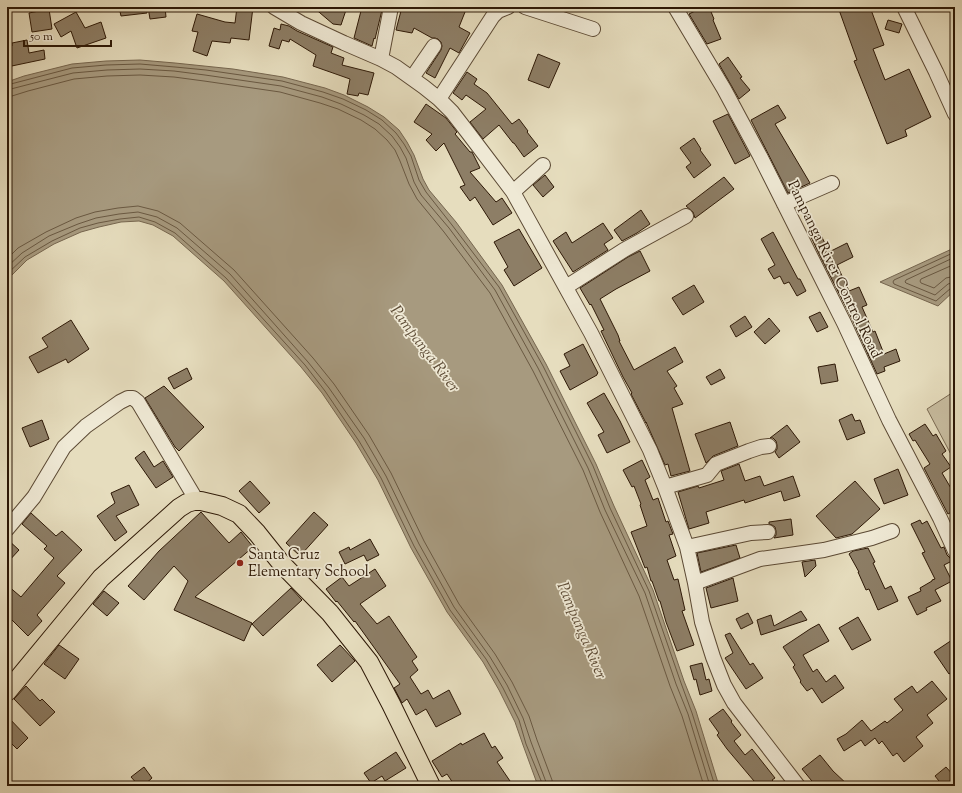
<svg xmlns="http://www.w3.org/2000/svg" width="962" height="793" font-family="'Sorts Mill Goudy',serif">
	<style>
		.green { fill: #c7bc9f; stroke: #7a6a52 }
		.water { fill: #a79a7f; stroke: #76664f }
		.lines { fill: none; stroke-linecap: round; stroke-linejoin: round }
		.shore { stroke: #6a5942; stroke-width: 1 }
		.building { fill: #8d7e66; stroke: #2d1806 }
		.minor-casing { stroke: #5b4934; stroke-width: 16 }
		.major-casing { stroke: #2d1806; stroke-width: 20 }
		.minor { stroke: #efe9d5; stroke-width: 14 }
		.major { stroke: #e6ddbe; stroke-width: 18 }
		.poi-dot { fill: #8f2418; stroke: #efe9d5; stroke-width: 1.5 }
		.labels { text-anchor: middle; stroke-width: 3.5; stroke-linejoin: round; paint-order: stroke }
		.street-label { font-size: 15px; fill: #2d1806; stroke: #efe9d5 }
		.poi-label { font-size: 15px; fill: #2d1806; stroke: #efe9d5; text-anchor: start }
		.water-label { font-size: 16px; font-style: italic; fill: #5e4c36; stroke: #efe9d5 }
	</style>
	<rect width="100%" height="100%" fill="#e6ddbe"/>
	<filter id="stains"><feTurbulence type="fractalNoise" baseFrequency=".005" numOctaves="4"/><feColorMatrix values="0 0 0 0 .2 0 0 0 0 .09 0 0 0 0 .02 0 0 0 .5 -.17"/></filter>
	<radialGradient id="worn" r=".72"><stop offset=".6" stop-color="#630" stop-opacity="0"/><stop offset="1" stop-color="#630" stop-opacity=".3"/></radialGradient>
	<path class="green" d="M955,391V462L927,409Z"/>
	<path class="water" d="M140,60L175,63L233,69L283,77L325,88L344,95L368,107L384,117L399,130L407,142L414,155L423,179L429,190L456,222L502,285L546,364L596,464L614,506L653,590L684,681L696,711L719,786H538L523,745L515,722L499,690L483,662L447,612L411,548L378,480L356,443L322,393L301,367L224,281L173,236L153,225L139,221L121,222L99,227L81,232L54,244L27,260L7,280V82L24,76L72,64L106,61Z
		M954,248L955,290L938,306L880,282Z"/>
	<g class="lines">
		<path class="shore" d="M7,85L72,68L106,65L140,64L175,67L206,70L282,81L323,92L343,99L366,110L382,120L396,133L404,144L411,156L419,180L426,192L452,225L499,287L543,366L593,466L610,508L649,591L681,683L692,713L715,786
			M7,90L73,73L107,70L140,69L174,71L205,75L281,86L322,97L341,104L364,115L379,124L392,136L400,147L406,158L414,182L421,195L449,228L495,290L538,368L588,468L605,510L645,593L676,684L688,714L710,786
			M7,96H12L28,91L74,79L107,76L140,75L174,77L204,81L280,92L320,103L338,109L361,120L375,129L387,140L395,150L400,161L409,184L417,199L444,232L490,293L533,371L583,470L600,512L639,596L670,686L682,716L704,786
			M955,252L894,280L893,282L894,284L936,301L951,288L955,287
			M955,257L906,280L905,282L906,283L935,295L948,284L955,282
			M7,259L18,248L46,232L76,218L95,212L118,208L138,206L158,211L180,223L234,270L313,358L334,384L369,435L391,473L424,541L459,604L495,654L512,682L529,716L537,740L552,780L553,786
			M955,264L921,279L920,281L921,283L934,288L946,278L955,276
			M7,267L22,253L49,236L78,224L96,218L119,214L138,212L157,217L177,228L230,274L308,362L329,388L364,438L386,476L419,544L454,607L490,657L507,685L523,718L531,742L546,782L547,786
			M7,274L25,257L52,241L80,228L98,223L120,219L139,217L155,222L175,233L226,278L305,365L325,391L359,441L381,478L414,546L450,610L486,659L503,688L519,720L526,744L542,783V786"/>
	</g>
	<path class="building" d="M119,7H147V13L121,16Z
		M148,7H165L166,17L150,19Z
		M237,7H253L249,40L231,38L230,43L212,41L207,56L193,51L198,32L192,31L197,14L225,22L235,23Z
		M313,7H347L341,25L333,24Z
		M362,7H369L382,10L375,39L374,38L372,46L354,38Z
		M402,7H467L459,27L470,33L459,53L450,48L435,78L426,73L441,50L442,46L441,42L438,39L435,38H432L414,28L412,33L396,30Z
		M703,7H709L714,19L713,20L721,39L707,44L689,14Z
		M838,7H870L884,45L873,49L885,80L909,69L931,117L905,130L907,136L887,144L854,61L857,60Z
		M49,9L52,29L32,32L29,13Z
		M76,12L85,28L101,22L106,38L77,48L71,31L61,37L54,24Z
		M888,20L902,24L899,33L885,29Z
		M281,24L289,26L297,31L333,47L331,53L344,58L342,65L374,73L368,95L359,93L358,96L347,94L350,79L313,66L316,55L290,39L289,42L282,40L279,49L269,46L274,28L280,30Z
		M27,40L29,53L44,50L45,59L7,67V47L12,46V43Z
		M538,54L560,63L549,88L528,80Z
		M728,57L742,77L740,78L750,90L739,99L719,64Z
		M467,72L477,79L474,84L487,93L512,124L519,119L528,131L527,132L538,146L524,157L514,143H513L499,125L483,139L470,122L486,109L466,95L462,100L453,93Z
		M426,104L446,118L457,132L455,134L470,152H472L480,168L470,172L496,202L502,198L512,213L493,225L475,197L470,201L460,187L465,185L444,143L436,151L426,140L432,134L414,122Z
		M778,105L786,118L775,124L810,183L788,193L751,120Z
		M728,114L750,156L735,164L713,121Z
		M694,138L701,149L700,150L711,165L694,178L686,167L691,163L680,148Z
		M545,175L554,187L543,197L533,185Z
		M724,177L734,189L695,218L693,212L686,206Z
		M641,210L650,224L637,233L622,241L614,230Z
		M603,223L613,238L604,244L608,250L573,272L553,241L566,232L572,243Z
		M519,229L542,268L514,286L504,270L508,267L494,242Z
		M773,232L798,279H800L806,291L797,296L789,282L784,284L780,276L774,279L768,269L775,265L761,239Z
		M820,233L829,252L847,243L853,257L837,265L849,291L859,287L867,305L862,307L873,332L875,331L884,354L896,349L900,361L884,367L885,371L877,374L852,319L820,256L811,237Z
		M640,251L650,271L616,289L600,299L618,335L620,341H619L634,370L675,347L683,362L667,371L677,386L674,388L683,404L672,408L690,471L671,476L668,464L665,465L646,422V423L631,394L632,393L623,377L601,331L604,330L591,304L590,305L580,288L628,257Z
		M694,285L704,302L683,315L672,298Z
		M820,312L828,327L817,332L809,317Z
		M745,316L752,327L736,337L730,326Z
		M769,318L780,331L765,344L754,332Z
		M71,320L89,349L68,363L66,359L38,373L29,357L48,347L42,338Z
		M583,344L598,373L597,374V375L570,390L560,371L570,366L564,354Z
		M835,364L838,381L821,384L818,367Z
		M187,368L192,379L174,389L168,378Z
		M720,369L725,378L711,385L706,377Z
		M164,386L204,427L179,451L175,447L145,398Z
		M604,393L620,421L630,442L607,453L598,435L604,432L587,403Z
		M852,414L855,421L860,420L865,433L847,440L839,420Z
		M42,420L49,439L30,447L22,428Z
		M730,422L738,446L713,456L706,463L695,434Z
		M925,424L933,436L936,434L946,451L942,454L951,467L942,473L955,495V510L948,514L924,468L930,464L915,440L913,441L909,434Z
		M787,425L800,442L779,458L775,452L777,449V445L776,441L773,438H770Z
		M144,451L154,467L163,461L173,477L156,488L135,458Z
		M642,460L650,477L645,480L653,500L658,498L666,522L668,521L673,534L669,535L676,556L667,560L674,580L678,579L685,610L682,611L694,645L677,651L666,622L660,601H659L652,581H651L647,567L645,568L631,532L647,526L640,505L641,504L634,486L632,487L623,470Z
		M739,464L745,481L760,476L764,486L793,476L800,496L784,501L781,491L745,503L744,500L706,512L709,523L689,529L678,492L698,486L699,488L724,480L721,471Z
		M898,469L908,495L884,504L874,479Z
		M250,481L270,503L259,513L239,491Z
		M855,481L880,509L852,534L836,538L816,516Z
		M129,485L139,505L116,516L127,532L115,541L97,516L115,503L111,493Z
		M201,512L229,543L241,532L253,547L195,597L252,623L244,641L174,610L188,581L174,566L144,600L128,586L159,551Z
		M314,512L328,525L300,556L286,543Z
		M31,513L56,536L62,531L82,550L57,576L65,583L37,615L42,621L28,636L7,615V585L21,597L54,558L44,549L47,546L22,524Z
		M791,519L793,535L774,538L776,535V531L775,527L772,525L769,524V522Z
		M920,520L922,524L927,521L941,548L944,547L947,555L950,558L952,561L944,565L952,581L935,590L941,601L926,608L927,610L917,615L908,597L921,591L920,588L932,581V580L935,579L922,553L925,552L911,524Z
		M7,539L19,550L7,563Z
		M370,539L379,555L367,561L364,555L345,564L339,552L349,547L350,550Z
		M736,545L740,558L701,572L697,553Z
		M868,548L875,562L873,563L885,589L891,586L898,601L878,610L869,589L866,590L858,572H859L849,554L853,551Z
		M815,560L816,566L805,577L802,562Z
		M375,569L386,586L360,604L377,624L389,616L417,657L412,661L418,670L410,677L421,694L428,690L433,699L449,690L461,714L436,727L426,709L416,715L407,699L402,703L394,688L400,684L373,646L355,621L354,622L337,601L336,602L326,589L342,577L349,586Z
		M733,578L738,601L711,608L706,588Z
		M291,588L302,600L263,636L252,624Z
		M104,591L119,603L107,616L93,604Z
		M801,611L807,620L761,635L757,620L771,615L774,626Z
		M748,613L753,623L741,629L736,619Z
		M858,617L871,640L852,650L839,628Z
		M819,624L829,641L803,655L813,672L817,669L826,682L835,675L844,688L822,703L812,688L807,691L800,682L801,681L793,667L795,665L783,647L810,629Z
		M730,633L750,665L753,663L763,678L746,689L725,658L733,653L725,635Z
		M955,638V670L949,674L934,652Z
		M59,645L79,659L65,679L44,664Z
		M340,645L355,661L332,682L317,665Z
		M702,663L706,680L709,679L712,691L700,695L696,679L694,680L690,666Z
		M932,681L947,699L927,715L933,723L916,737L923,746L904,762L897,753L893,756L882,741L879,744L875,738L865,746L861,740L844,751L837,739L846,734L862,720L871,731L885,721L887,723L903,710L894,699L912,686L917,693Z
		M26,686L40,701L42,699L55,712L40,726L14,699Z
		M723,709L732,721L731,722L741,735L734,741L745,755L752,749L775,778L772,780L778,786H747L754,781L727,749L717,735L719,733L709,719Z
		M7,716L28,738L17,749L7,739Z
		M484,733L492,748L495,746L503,758L497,762L510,781L509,782L512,786H455L447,774L442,777L432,761L461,743L462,745Z
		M396,752L406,768L385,781L382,776L371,783L364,773Z
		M820,755L833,771L849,786H816L802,769Z
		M144,767L152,778L143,786H139L131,777Z
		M946,767L955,777V786H943L935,776Z"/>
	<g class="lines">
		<g class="minor-casing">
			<path id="minor" d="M274,7L301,23L344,43L381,59L396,67L424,87L439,99L452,112L469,134L513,192L591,333L650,450L665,487L687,547L695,583L702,622L713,657L724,685L734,703L798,786
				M525,7L593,29
				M675,7L724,89L760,156L844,323L889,420L940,518L955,551
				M904,7L936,72L955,114
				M381,59L391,7
				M412,78L434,46
				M439,99L493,16L498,11L508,7
				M513,192L543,165
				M784,204L832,183
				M566,287L624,250L686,216
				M665,487L707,475L716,464L749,451L761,447L769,446
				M7,529L34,497L64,447L86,426L120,402L128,398H133L138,402L197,501
				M687,547L751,533L768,532
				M695,583L760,559L824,550L872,538L892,531"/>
		</g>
		<g class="major-casing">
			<path id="major" d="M7,692L101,578L179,508L187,503L194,501H201L222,506L239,514L257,533L281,563L330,613L369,662L391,704L431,786"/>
		</g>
		<use href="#minor" class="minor"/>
		<use href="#major" class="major"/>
	</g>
	<circle class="poi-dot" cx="240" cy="563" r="4"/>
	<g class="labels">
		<g class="street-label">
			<text transform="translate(835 269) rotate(64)" y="5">Pampanga River Control Road</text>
		</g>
		<g class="poi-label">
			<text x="248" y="559">Santa Cruz<tspan x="248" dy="17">Elementary School</tspan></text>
		</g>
		<g class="water-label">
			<text transform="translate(426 348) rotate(53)" y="6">Pampanga River</text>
			<text transform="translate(583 630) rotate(67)" y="6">Pampanga River</text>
		</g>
	</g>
	<rect width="962" height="793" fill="none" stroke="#e6ddbe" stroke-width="24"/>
	<rect x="8" y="8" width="946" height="777" fill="none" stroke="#2d1806" stroke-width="2"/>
	<rect x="12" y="12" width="938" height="769" fill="none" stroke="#2d1806"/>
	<path d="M24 40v6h87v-6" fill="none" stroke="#2d1806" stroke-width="2"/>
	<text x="30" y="40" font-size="12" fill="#2d1806" stroke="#efe9d5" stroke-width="3" paint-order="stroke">50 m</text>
	<rect width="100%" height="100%" filter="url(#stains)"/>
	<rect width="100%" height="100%" fill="url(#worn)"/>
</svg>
